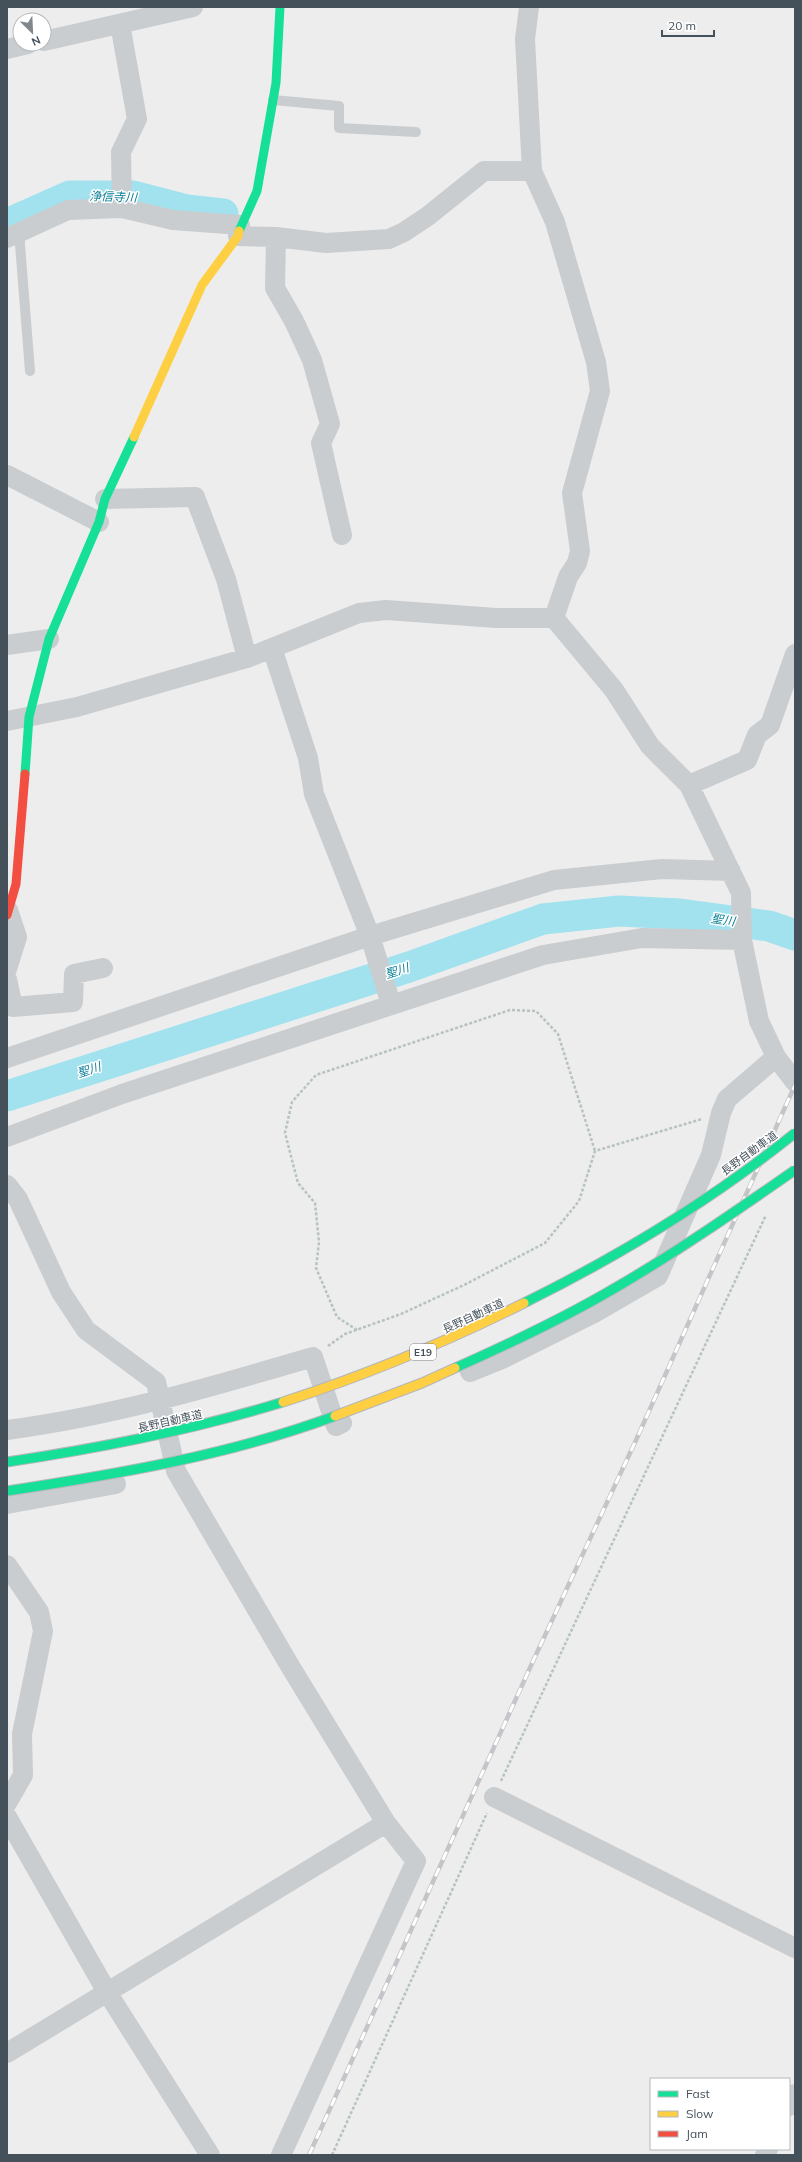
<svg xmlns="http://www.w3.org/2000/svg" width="802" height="2162" font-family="Mulish,'Noto Sans JP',sans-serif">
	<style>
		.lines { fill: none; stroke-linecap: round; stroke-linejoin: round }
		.river { stroke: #a2e2ef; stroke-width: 31 }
		.path { stroke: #b6c3be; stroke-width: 2.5; stroke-dasharray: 3 2; stroke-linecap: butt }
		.lane { stroke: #c9cdcf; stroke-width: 10 }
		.street { stroke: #c9cdcf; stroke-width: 20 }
		.fast { stroke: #16e098; stroke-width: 9 }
		.slow { stroke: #ffcf43; stroke-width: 9 }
		.jam { stroke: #f24e42; stroke-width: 9 }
		.rail-casing { stroke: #c3c5c8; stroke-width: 4.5 }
		.rail { stroke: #fff; stroke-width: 3; stroke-dasharray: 9; stroke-linecap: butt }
		.fast-bridge-casing { stroke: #b2b7bd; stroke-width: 11; stroke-linecap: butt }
		.slow-bridge-casing { stroke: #b2b7bd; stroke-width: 11; stroke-linecap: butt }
		.fast-bridge { stroke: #16e098; stroke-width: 9 }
		.slow-bridge { stroke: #ffcf43; stroke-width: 9 }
		.labels { text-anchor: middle; stroke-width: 3; stroke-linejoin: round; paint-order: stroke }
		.shield { fill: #fff; stroke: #7c858c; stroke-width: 1 }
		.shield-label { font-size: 10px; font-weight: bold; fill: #44515b }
		.street-label { font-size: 11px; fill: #44515b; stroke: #fff }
		.water-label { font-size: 12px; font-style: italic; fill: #077d95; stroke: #fff }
	</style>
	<rect width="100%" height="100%" fill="#eeeded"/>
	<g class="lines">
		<path class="river" d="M7,224L70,196H133L187,210L223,214
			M7,1096L409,967L543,919L619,911L680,914L769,926L795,935"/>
		<path class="path" d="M357,1330L337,1317L316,1268L319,1242L315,1203L298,1183L285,1133L292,1102L316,1075L510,1010L536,1011L558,1034L595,1151
			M328,1346L345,1334L401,1314L464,1285L545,1243L579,1201L595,1151L702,1119
			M501,1781L766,1215
			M332,2155L487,1813"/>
		<path class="lane" d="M273,100L339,106V128L416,132
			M19,232L30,371"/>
		<path class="street" d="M529,7L525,39L532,171L555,222L596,362L600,391L572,493L580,551L577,563L568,577L554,618
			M120,24L137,119L121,152L122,208
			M44,41L193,7
			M7,49L28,44
			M238,236L276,237L326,243L389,239L404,232L428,216L484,171H532
			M276,237L275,288L294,321L312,360L330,424L321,443L342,535
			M7,238L68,210L122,208L173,220L240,225
			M7,475L99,522
			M105,499L195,497L226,579L247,658
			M554,618L614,690L650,746L689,785L741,893L742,940L759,1021L776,1057
			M7,645L49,639
			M272,648L308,758L314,794L370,936L391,1004
			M7,721L77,707L247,658L359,613L386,610L496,618H554
			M689,785L747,760L757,735L770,725L795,654
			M7,969L17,937L8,910
			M7,979L13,1007L73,1002L74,974L103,968
			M7,1058L370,936L554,880L662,869L731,871
			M7,1137L122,1094L543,955L642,938L742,940
			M7,1185L18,1199L61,1292L86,1330L156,1382L176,1471L290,1666L386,1823L416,1861L281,2155
			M470,1372L502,1359L594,1313L658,1276L711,1155L721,1113L727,1099L776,1057L795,1082
			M7,1430C113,1416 211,1387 313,1357L336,1426L342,1423
			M7,1504L116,1484
			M7,1565L39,1612L43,1631L22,1734L23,1775L7,1803
			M494,1797L795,1948
			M7,1817L107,1992L210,2155
			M7,2053L386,1823
			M789,2106L795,2094
			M765,2155L768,2149"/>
		<path class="fast" d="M239,231L257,191L276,83L280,7
			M25,774L29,717L49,639L99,522L105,499L134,437"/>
		<path class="slow" d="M134,437L202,285L238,236L239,231"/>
		<path class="jam" d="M7,915L16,884L25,774"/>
		<g class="rail-casing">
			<path id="rail" d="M309,2155L534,1659L637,1438L795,1085"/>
		</g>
		<use href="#rail" class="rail"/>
		<g class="fast-bridge-casing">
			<path id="fast-bridge" d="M524,1303C619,1256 712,1200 795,1133
				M455,1368C509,1344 564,1318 615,1288C677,1252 736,1211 795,1170
				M7,1462C101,1448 193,1430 283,1402
				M7,1491C118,1474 230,1455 335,1416"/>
		</g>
		<g class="slow-bridge-casing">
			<path id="slow-bridge" d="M283,1402C366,1375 446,1342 524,1303
				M335,1416L422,1383L455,1368"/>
		</g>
		<use href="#fast-bridge" class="fast-bridge"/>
		<use href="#slow-bridge" class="slow-bridge"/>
	</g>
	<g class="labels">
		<rect class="shield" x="410" y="1344" width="26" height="16" rx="3"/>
		<g class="shield-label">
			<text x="423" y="1356">E19</text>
		</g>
		<g class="street-label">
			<text transform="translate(749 1153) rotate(-36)" y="4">長野自動車道</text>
			<text transform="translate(473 1316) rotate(-25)" y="4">長野自動車道</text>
			<text transform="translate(170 1421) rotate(-13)" y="4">長野自動車道</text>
		</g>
		<g class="water-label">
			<text transform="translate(113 197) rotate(2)" y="4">浄信寺川</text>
			<text transform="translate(723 920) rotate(8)" y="4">聖川</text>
			<text transform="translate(397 971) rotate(-18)" y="4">聖川</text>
			<text transform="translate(89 1070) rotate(-18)" y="4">聖川</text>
		</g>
	</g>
	<rect width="802" height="2162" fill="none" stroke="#44515b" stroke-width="16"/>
	<rect x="650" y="2078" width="140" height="72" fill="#ffffff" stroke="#b4b9bd"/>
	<rect x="658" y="2091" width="20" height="6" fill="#16e098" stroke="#b4b9bd"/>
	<text x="686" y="2098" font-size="12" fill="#44515b">Fast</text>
	<rect x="658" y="2111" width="20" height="6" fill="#ffcf43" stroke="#b4b9bd"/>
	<text x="686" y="2118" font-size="12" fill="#44515b">Slow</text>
	<rect x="658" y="2131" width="20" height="6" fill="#f24e42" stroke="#b4b9bd"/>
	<text x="686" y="2138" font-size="12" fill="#44515b">Jam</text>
	<g transform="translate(32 32) rotate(156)"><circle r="19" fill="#ffffff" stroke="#b4b9bd"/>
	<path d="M0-3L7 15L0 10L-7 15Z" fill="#80888e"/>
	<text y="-6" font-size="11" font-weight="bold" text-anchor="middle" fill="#44515b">N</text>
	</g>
	<path d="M662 30v6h52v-6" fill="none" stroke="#44515b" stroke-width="2"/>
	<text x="668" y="30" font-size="12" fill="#44515b" stroke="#ffffff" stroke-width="3" paint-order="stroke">20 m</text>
</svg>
